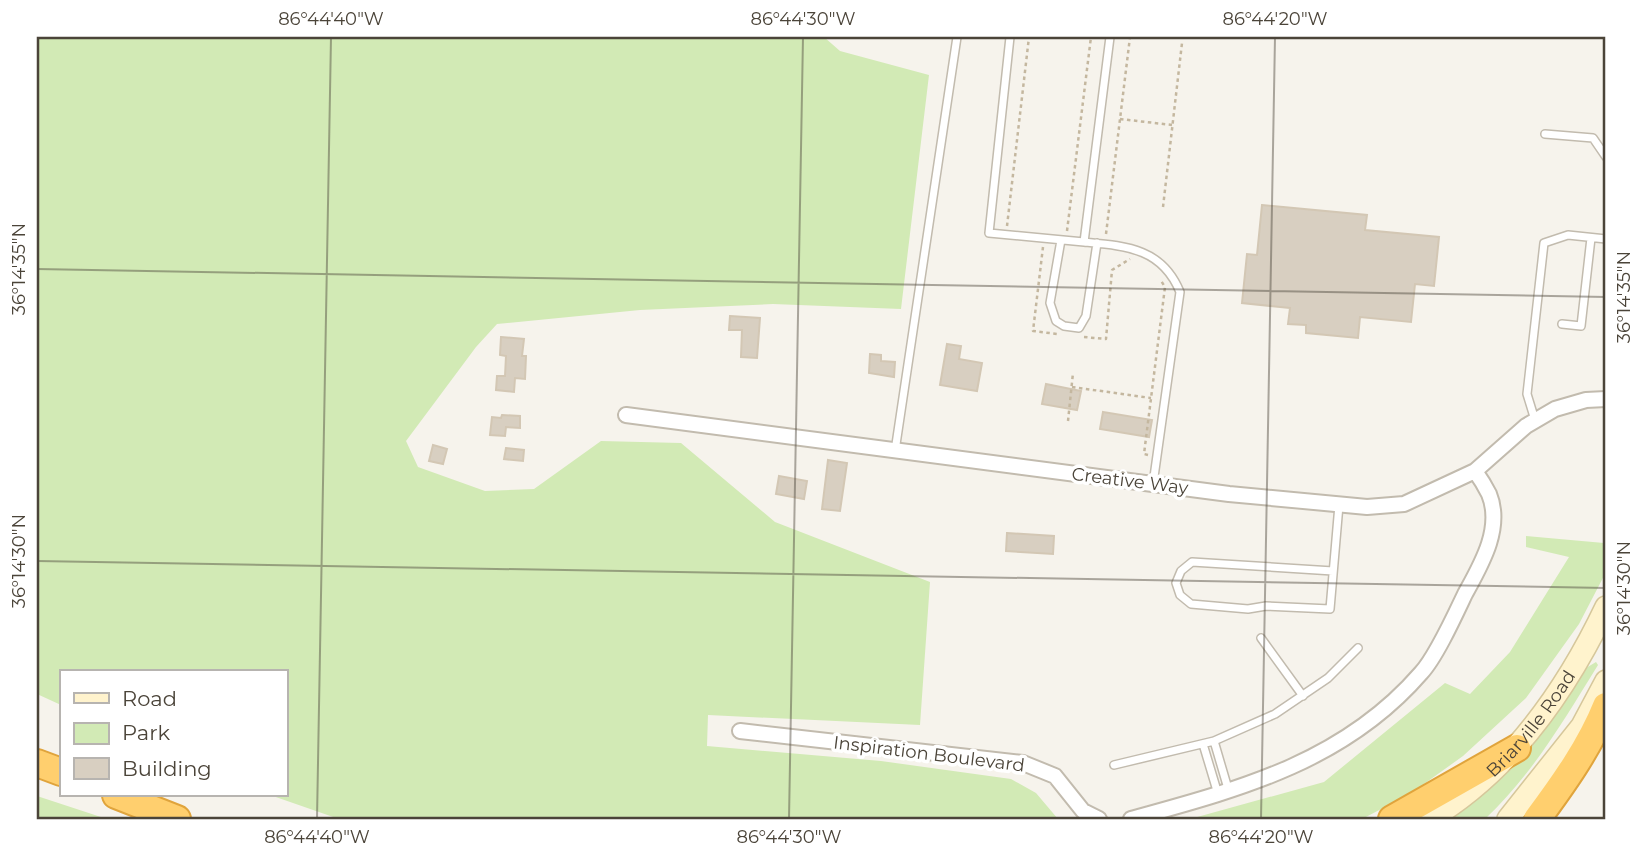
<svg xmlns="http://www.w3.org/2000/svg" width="1643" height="856" font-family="Montserrat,sans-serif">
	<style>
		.green { fill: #d2eab5 }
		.building { fill: #d8cfc1; stroke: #d3c7b4; stroke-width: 2 }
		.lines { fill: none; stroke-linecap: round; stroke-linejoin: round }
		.service-casing { stroke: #c2bbae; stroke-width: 10 }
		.minor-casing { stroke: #c2bbae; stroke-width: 18 }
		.secondary-casing { stroke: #d6c79b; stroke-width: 24 }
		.motorway-casing { stroke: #e0a43c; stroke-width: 30 }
		.path { stroke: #c4b79f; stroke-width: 2.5; stroke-dasharray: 3.5 3.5; stroke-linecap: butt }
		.service { stroke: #fff; stroke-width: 7 }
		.minor { stroke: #fff; stroke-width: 14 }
		.secondary { stroke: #fff3cd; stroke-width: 21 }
		.motorway { stroke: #ffcf6e; stroke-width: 26 }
		.ticks { fill: none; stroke: #4b4439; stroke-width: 2; stroke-opacity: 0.45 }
		.labels { text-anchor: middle; stroke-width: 7; stroke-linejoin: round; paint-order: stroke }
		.street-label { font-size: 18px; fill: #4b4439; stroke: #fff }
		.neatline { fill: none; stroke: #4b4439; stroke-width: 2.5 }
		.ticks-label { font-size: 18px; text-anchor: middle; fill: #4b4439 }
	</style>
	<rect width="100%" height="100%" fill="#f6f3ec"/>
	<path class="green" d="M37,37H824L840,51L929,75L901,309L773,304L640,310L497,324L476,347L406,441L418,467L485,491L534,489L601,441L681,443L775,522L930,582L920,725L708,715L707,746L881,761L1011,779L1036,793L1058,819H339L270,795H285V672H61V705L37,694Z
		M1606,533V572L1579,624L1526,698L1463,756L1410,794L1362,819H1190L1324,782L1445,683L1470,694L1510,652L1569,557L1526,547V536L1604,543Z
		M1596,662L1598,665C1564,720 1532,775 1485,819H1439L1539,730L1586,668Z
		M37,796L107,819H37Z"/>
	<path class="building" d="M1262,205L1367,215L1365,230L1439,237L1434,286L1415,284L1411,322L1360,317L1358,338L1306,333V325L1288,324L1290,308L1242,303L1247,254L1257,255Z
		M730,316L760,318L757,358L741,357L742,330H729Z
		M501,337L524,339L522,356H526L525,379L515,378L514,392L496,390L497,376H505L506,356L500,355Z
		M947,344L961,346L959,359L982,363L977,391L940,385Z
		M870,354L881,355V361L895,362L894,377L869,373Z
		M1046,384L1081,391L1077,410L1042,404Z
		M1103,412L1152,420L1149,437L1100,429Z
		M502,415L520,416V428L506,427L505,436L490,435L492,417L501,418Z
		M433,445L447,449L443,464L429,461Z
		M506,448L524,450L523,461L504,459Z
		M828,460L847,463L840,511L822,509Z
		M779,476L807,481L804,499L776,494Z
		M1007,533L1054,536L1053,554L1006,551Z"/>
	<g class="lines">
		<g class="service-casing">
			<path id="service" d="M1010,37L989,233L1084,242
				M1110,37L1084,242C1126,246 1162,248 1180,292L1153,484
				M1545,134L1593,138L1606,157
				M1061,240L1050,303L1056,321L1064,326L1079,328L1086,316L1097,243
				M1562,324L1581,326L1591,238
				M1535,420L1527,394L1544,243L1568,235L1606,239
				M895,451L957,37
				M1333,571L1192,562L1181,571L1176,583L1180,595L1191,604L1248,609L1266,606L1330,609L1339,505
				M1261,638L1303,696
				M1214,741L1229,792
				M1203,744L1218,794
				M1114,765L1214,741L1275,714L1328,678L1358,648"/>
		</g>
		<g class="minor-casing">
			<path id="minor" d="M626,415L1229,494L1367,507L1404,504L1475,471L1526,426L1555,409L1586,400L1606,399
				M740,731L1023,763L1055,776L1083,811L1099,819
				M1131,819C1240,789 1344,762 1421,673C1436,657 1455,615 1465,594C1481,565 1503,528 1489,494C1485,486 1480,478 1475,471"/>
		</g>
		<g class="secondary-casing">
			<g id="secondary">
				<path id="s1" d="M1430,819C1510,771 1566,691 1606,607"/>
				<path d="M1508,819L1582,726L1606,681"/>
			</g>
		</g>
		<g class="motorway-casing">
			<path id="motorway" d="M37,763L61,772
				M116,795L177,819
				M1392,819L1517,748
				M1537,819C1563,784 1590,746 1606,706"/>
		</g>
		<path class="path" d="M1120,119L1172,125
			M1163,207L1182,43
			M1007,226L1029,37
			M1067,231L1091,37
			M1106,234L1130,37
			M1043,247L1033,331L1057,334
			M1084,337L1106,339L1112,270L1130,259
			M1072,387L1151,398
			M1068,421L1073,373
			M1148,455L1144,454L1165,287L1160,279"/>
		<use href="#service" class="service"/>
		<use href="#minor" class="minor"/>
		<use href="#secondary" class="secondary"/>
		<use href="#motorway" class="motorway"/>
	</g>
	<path class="ticks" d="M37,269L1606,297M37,561L1606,588M317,819L331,37M789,819L803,37M1261,819L1275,37"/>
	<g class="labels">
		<g class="street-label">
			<text transform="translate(1130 481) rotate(7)" y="6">Creative Way</text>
			<text dy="6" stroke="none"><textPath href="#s1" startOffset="140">Briarville Road</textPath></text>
			<text transform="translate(929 754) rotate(7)" y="6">Inspiration Boulevard</text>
		</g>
	</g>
	<rect width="1643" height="856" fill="none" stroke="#ffffff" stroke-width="77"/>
	<rect x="60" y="670" width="228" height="126" fill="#ffffff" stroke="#b7b4b0" stroke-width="2"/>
	<rect x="74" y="693" width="35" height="10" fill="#fff3cd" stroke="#b7b4b0" stroke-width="2"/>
	<text x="122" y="706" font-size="21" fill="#4b4439">Road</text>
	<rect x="74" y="723" width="35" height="21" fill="#d2eab5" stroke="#b7b4b0" stroke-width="2"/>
	<text x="122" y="740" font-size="21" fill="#4b4439">Park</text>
	<rect x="74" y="758" width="35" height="21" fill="#d8cfc1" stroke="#b7b4b0" stroke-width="2"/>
	<text x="122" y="776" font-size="21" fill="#4b4439">Building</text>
	<rect x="38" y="38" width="1566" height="780" class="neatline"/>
	<g class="ticks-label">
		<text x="331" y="25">86°44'40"W</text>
		<text x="803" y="25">86°44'30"W</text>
		<text x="1275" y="25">86°44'20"W</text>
		<text transform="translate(19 269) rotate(-90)" y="6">36°14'35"N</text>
		<text transform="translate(1624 297) rotate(-90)" y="6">36°14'35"N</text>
		<text transform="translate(19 561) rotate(-90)" y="6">36°14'30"N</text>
		<text transform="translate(1624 588) rotate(-90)" y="6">36°14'30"N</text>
		<text x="317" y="843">86°44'40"W</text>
		<text x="789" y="843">86°44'30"W</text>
		<text x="1261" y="843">86°44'20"W</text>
	</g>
</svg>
